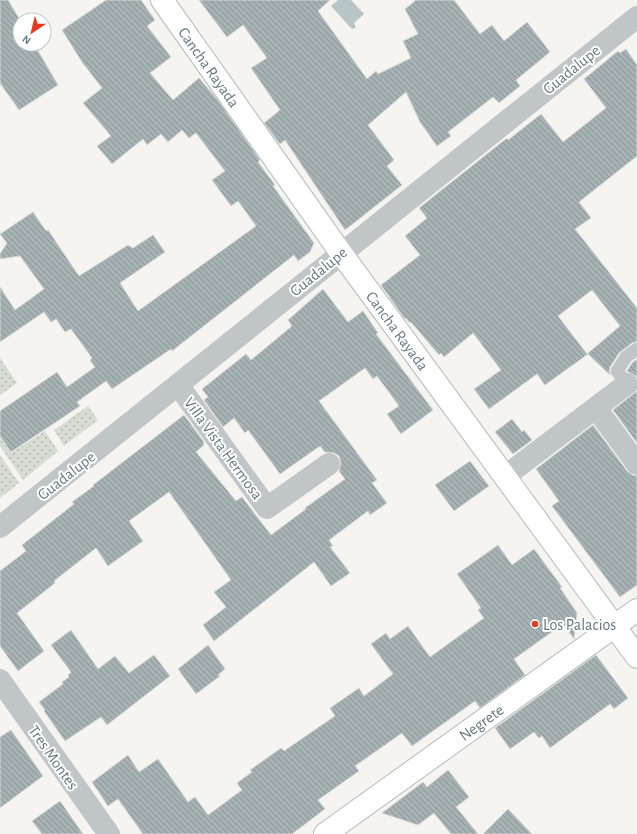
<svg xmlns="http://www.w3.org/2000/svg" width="637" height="834" font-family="'Alegreya Sans',sans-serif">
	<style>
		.grass { fill: url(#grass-dots) }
		.water { fill: #b7c5c7 }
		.building { fill: url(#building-back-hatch); stroke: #d6d6d3; fill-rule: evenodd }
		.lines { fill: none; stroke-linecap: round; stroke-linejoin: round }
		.secondary-casing { stroke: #b4babe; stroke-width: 24 }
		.service { stroke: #c0c5c7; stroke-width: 13 }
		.minor { stroke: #c0c5c7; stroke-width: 22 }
		.tertiary { stroke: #c0c5c7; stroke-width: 22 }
		.secondary { stroke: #fff; stroke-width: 22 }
		.poi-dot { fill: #e6391f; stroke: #fff; stroke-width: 1.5 }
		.labels { text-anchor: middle; stroke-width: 4; stroke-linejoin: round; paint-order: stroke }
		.street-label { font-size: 16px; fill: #637882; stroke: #fff }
		.poi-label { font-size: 16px; fill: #637882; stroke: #fff; text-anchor: start }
	</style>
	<defs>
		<pattern id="grass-dots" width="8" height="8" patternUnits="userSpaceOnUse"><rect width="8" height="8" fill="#d6dcd1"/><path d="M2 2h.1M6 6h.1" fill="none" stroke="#b1b7af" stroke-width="1.8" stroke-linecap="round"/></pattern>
		<pattern id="building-back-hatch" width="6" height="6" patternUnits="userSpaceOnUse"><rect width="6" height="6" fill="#a6b1b4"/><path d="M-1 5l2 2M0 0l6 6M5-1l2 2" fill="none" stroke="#8b9598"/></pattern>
	</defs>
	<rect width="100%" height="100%" fill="#f5f4f0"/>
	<path class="grass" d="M0,358L17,383L0,395Z
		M88,406L98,420L64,446L54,430Z
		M45,431L58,451L23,480L0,446V437L11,453Z
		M0,455L19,483L0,498Z"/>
	<path class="water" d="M338,0H351L364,14L354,23L356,27L353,29L351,28L331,6Z"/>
	<path class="building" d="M0,0H8L20,20V44H34L58,85L19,110L0,83Z
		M106,0H141L155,20L147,26L171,57L150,73L173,100L199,78L217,99L260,160L258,162L275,185L273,186L314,243L310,252L298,261L294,255L172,351L171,349L112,389L106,381L77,402L80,406L11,452L0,436V411L57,372L67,387L95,367L90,360L92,358L71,329L65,332L56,319L51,322L44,312L0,342V287L15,310L44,289L20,256L0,259V254L7,243L0,234L33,212L46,231L48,230L79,276L128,245L133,248L153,235L165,252L120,283L138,311L256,226L238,201L231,206L212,180L225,171L196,133L189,138L182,130L168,142L161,134L147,145L143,139L112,164L97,146L111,136L83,103L102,88L82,62L62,30Z
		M199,0H330L318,11L367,79L376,71L378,74L411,58L403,41L418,34L405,9L416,0H454L480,34L492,25L504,41L527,22L550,52L516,80L520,86L499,103L493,97L448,132L451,136L437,146L420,122L406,92L368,125L394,160L387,166L402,185L345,230L285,140L280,144L264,123L280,110L251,68L267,58L243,25L227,37Z
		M626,49L637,65V156L579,202L591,218L575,229L637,308V341L632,343L619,353L610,367L609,371L610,375L588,354L545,385L537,374L489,409L474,389L501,370L473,333L444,357L441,353L439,355L411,322L410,323L406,318L405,319L381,285L420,255L405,236L427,218L419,208L507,138L508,140L541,114L563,142L606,108L584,79L618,51L620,53ZM592,290L620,326L587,354L558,316Z
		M323,289L348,322L363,311L378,333L376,334L433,410L401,434L387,414L399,406L377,376L373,379L365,368L319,401L377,480L372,483L387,503L370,515L368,511L329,540L333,546L330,547L350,573L331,586L314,562L214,641L203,625L226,607L214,592L231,580L169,492L129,521L143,541L108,566L96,548L54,581L55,583L17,613L44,651L18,671L0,646V571L26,551L22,545L74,504L72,502L94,486L93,485L184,415L204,442L203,443L204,445L196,452L236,501L242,497L271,535L306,509L305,508L345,479L339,471L341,463L339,456L334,453L325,452L320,446L280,474L248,430L245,433L234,418L223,427L204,400L208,397L202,389L246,354L251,360L292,326L288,320Z
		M637,359V377L627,371L632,363Z
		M637,391V443L613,410Z
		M512,419L522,432L524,430L532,440L513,454L495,432Z
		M593,425L627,471L632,475L637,476V585L620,597L552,506L559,501L536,469Z
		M470,461L489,486L454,511L435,485Z
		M498,545L512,565L534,549L562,587L560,588L577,613L574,639L563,624L514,659L525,675L480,708L475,701L412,746L402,733L355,766L359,771L318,800L325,809L292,834H143L118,799L108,806L92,782L128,755L139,772L158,759L188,802L195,797L208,815L242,790L237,783L252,772L250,770L281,748L284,751L335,716L330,708L359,688L364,696L393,674L371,644L386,633L390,639L408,626L430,657L484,618L478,610L481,608L457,574Z
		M71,630L98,669L115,656L129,673L154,655L170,676L107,725L101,717L65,741L44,711L45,710L39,702L63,684L62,682L69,677L68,675L71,672L51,645Z
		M208,645L225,669L218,675L220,676L196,694L178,669Z
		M596,655L628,698L614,709L610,704L550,748L542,736L539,738L534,732L510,749L495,728Z
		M11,730L43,776L0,808V737Z
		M448,770L469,797L456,807L478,834H451L434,813L418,825L382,813L423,782L427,787Z
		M60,801L83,834H42L32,821Z
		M508,809L532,834H483Z"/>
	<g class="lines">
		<g class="secondary-casing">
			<g id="secondary">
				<path id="s1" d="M162,0L341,253L637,657"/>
				<path id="s2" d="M325,834L637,610"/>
			</g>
		</g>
		<path class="service" d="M627,384L617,371L626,357L637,349"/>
		<path class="minor" d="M178,385L267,508L329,464
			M596,408L637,464
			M504,477L627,384
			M0,527L637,17"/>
		<path class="tertiary" d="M0,680L109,834"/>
		<use href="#secondary" class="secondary"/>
	</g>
	<circle class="poi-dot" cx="535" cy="624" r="4"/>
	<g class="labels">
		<g class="street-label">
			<text dy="6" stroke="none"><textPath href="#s1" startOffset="82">Cancha Rayada</textPath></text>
			<text transform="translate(571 69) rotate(-39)" y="6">Guadalupe</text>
			<text transform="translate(318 271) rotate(-39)" y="6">Guadalupe</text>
			<text dy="6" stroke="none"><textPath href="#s1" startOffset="406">Cancha Rayada</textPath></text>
			<text transform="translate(224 448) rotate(54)" y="6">Villa Vista Hermosa</text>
			<text transform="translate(66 475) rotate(-38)" y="6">Guadalupe</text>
			<text dy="6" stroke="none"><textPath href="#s2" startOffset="192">Negrete</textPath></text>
			<text transform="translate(54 757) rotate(55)" y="6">Tres Montes</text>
		</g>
		<g class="poi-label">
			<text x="543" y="630">Los Palacios</text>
		</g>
	</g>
	<g transform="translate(32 32) rotate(215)"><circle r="19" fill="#ffffff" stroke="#c1c9cd"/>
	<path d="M0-3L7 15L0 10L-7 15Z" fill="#e6391f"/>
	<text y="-6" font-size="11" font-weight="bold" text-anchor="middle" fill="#637882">N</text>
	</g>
</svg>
